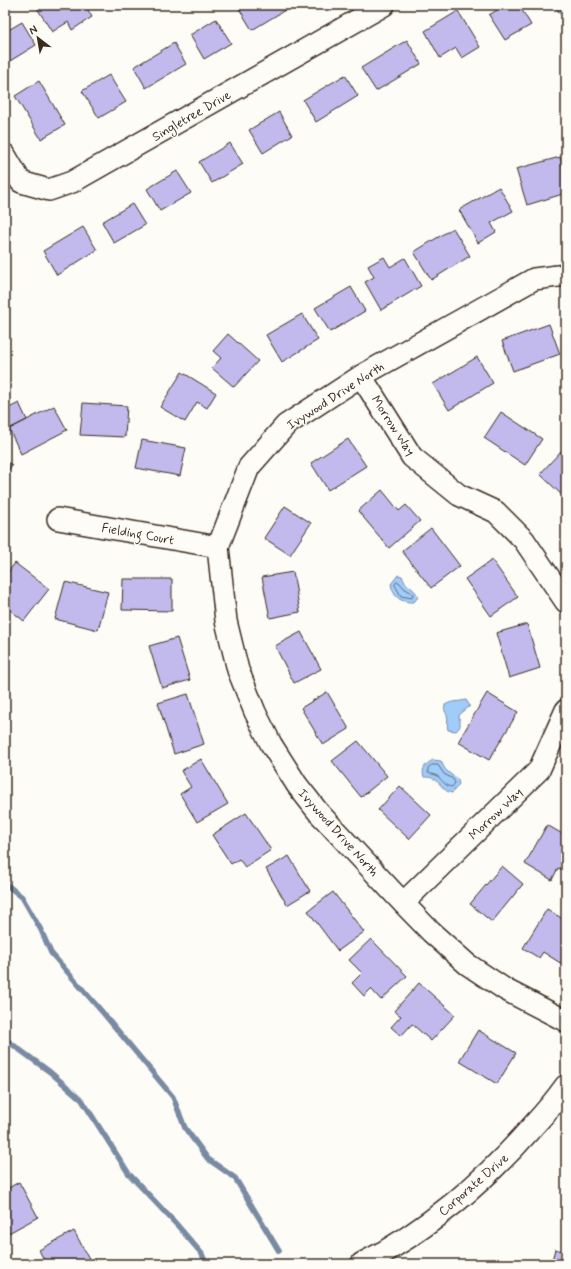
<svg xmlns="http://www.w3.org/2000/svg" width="571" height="1269" font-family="Mynerve,sans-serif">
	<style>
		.water { fill: #a0ccfa; stroke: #788ba2 }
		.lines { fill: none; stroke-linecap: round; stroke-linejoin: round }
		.shore { stroke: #636b76; stroke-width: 1 }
		.stream { stroke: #788ba2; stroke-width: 5.5 }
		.building { fill: #c2baec; stroke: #3b2a1e }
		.street-casing { stroke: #3b2a1e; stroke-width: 24 }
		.secondary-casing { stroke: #3b2a1e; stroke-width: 25 }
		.street { stroke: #fdfcf7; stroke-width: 21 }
		.secondary { stroke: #fdfcf7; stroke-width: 22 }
		.labels { text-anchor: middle; stroke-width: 3; stroke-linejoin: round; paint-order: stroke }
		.street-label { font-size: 13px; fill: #3b2a1e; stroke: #fdfcf7 }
	</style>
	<rect width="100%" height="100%" fill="#fdfcf7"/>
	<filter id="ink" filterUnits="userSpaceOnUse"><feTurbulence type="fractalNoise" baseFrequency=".025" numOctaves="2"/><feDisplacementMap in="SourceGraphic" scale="8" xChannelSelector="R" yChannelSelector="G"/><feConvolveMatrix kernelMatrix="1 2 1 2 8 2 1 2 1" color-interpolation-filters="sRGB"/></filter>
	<g filter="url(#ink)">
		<path class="water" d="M398,575L402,576C405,587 415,587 418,597L414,602C401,603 393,597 391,584Z
			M466,700L470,706L459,715C459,722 463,726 456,731L448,730C446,725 449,720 447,715C445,711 444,711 445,705C451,701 458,702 466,700Z
			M433,760L441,761C443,765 444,769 448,772C453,777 458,776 459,784L452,793C444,792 441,783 434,779C432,777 427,777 424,777C421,768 426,764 433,760Z"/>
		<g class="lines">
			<path class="shore" d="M397,582H399L404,588L412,593L413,596L412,598L401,596L395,585Z
				M432,765H438L444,774L453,779L455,783L452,787C445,787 443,780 437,776C435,774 430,774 428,773V768Z"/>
			<path class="stream" d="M5,880L7,885L22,897L41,930L51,953L104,1014L173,1097L185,1128L208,1159L235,1178L279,1251
				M5,1039L50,1072L82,1100L129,1174L178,1226L202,1254L206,1264"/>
		</g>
		<path class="building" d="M42,5H85L92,17L72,30L68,22L52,32L37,8Z
			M237,5H282L285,10L252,30Z
			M505,5H519L531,25L505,40L489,15Z
			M554,5H566V12L561,15Z
			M458,11L480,47L462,58L456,48L440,58L425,31Z
			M216,19L231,43L204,59L190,35Z
			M22,22L36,45L5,64V32Z
			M407,40L421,64L376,91L361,68Z
			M174,43L186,64L146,88L134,67Z
			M109,75L126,102L99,118L82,91Z
			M345,75L358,96L316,122L303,100Z
			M39,81L65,125L41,139L15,96Z
			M279,112L292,135L263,153L249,130Z
			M230,143L243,164L212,183L199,162Z
			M560,157L566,178V193L527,205L516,169Z
			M177,171L191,193L160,211L147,189Z
			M499,187L513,211L491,223L496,232L478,243L459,210Z
			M132,204L145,225L114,243L102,222Z
			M83,227L97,250L57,275L43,251Z
			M453,228L470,256L431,280L414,252Z
			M384,257L390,267L405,258L421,286L381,310L365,282L374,277L368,266Z
			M351,287L365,311L330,332L315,308Z
			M302,314L318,340L282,362L266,335Z
			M549,324L560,354L513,371L502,341Z
			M228,334L258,361L234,387L212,368L221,358L213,351Z
			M477,357L493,383L449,410L433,384Z
			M182,372L216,393L207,408L197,402L185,422L160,407Z
			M19,403L27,420L11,428L5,417V410Z
			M83,403L127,406L125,437L80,435Z
			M54,406L67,430L21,454L9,429Z
			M501,412L542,439L525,465L484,438Z
			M348,439L366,466L328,490L311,463Z
			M142,440L186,448L180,476L136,468Z
			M561,451L566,455V499L540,474Z
			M5,461L12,465L5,476Z
			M382,490L399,511L406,505L420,521L389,548L358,511Z
			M285,506L311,523L290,555L264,538Z
			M431,528L460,566L431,588L402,551Z
			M492,560L518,597L491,616L465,579Z
			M15,563L49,589L24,621L5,606V576Z
			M293,572L300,612L270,618L262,577Z
			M123,579H172V611L122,610Z
			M65,582L108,592L98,630L55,619Z
			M527,624L540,668L509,678L496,633Z
			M301,632L321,669L294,683L275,646Z
			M177,638L190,680L162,688L149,646Z
			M327,692L349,729L323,745L301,708Z
			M487,693L518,712L489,760L458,742Z
			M188,694L204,744L174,754L158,703Z
			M358,741L387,776L361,797L332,761Z
			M201,759L228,804L197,822L180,794L191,787L181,771Z
			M400,786L431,815L409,839L378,810Z
			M246,813L271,850L245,867L239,859L231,864L212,835Z
			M547,825L566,836V864L563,870L558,868L552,880L525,864Z
			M289,856L310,891L287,905L266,869Z
			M502,866L523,884L492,922L470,904Z
			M333,892L364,932L338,951L308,911Z
			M547,909L566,921L565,966L543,952L539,958L523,948Z
			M371,939L407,976L381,1000L371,989L364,996L352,983L362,973L349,960Z
			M419,983L455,1015L431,1041L412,1024L401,1036L391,1027L401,1016L394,1011Z
			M478,1030L516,1053L497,1084L459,1061Z
			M19,1182L38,1217L5,1235V1190Z
			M74,1231L92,1264H46L39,1250Z
			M555,1249L566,1252V1264H551Z"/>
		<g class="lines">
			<g class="street-casing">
				<path id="street" d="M5,155L21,182L49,190L72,182L384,5
					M566,275L534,279L361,376L286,425L249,467L218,547L226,621L238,670L255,712L271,744L297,785L319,813L403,903L431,932L467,964L506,990L566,1021
					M361,376L412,457L459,495L496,512L524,540L566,602
					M58,519L218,547
					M403,903L539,770L566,710"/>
			</g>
			<g class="secondary-casing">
				<path id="secondary" d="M362,1264C426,1232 487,1179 533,1126C545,1113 556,1100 566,1086"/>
			</g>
			<use href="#street" class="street"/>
			<use href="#secondary" class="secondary"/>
		</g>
	</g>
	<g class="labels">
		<g class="street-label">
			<text transform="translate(191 115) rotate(-30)" y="5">Singletree Drive</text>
			<text transform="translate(335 395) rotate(-33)" y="5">Ivywood Drive North</text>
			<text transform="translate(394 425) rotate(57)" y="5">Morrow Way</text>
			<text transform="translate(138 533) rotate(10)" y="5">Fielding Court</text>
			<text transform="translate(495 813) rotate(-44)" y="5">Morrow Way</text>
			<text transform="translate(339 832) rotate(48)" y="5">Ivywood Drive North</text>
			<text transform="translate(473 1184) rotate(-41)" y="5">Corporate Drive</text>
		</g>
	</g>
	<rect width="571" height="1269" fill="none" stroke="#fdfcf7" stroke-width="20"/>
	<rect x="10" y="10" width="551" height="1249" fill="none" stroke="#3b2a1e" stroke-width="1.5" filter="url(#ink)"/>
	<g transform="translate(38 38) rotate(329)" stroke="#fdfcf7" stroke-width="3" paint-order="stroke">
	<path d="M0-3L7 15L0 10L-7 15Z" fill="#3b2a1e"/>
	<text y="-6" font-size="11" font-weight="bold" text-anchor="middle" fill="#3b2a1e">N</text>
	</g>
</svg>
